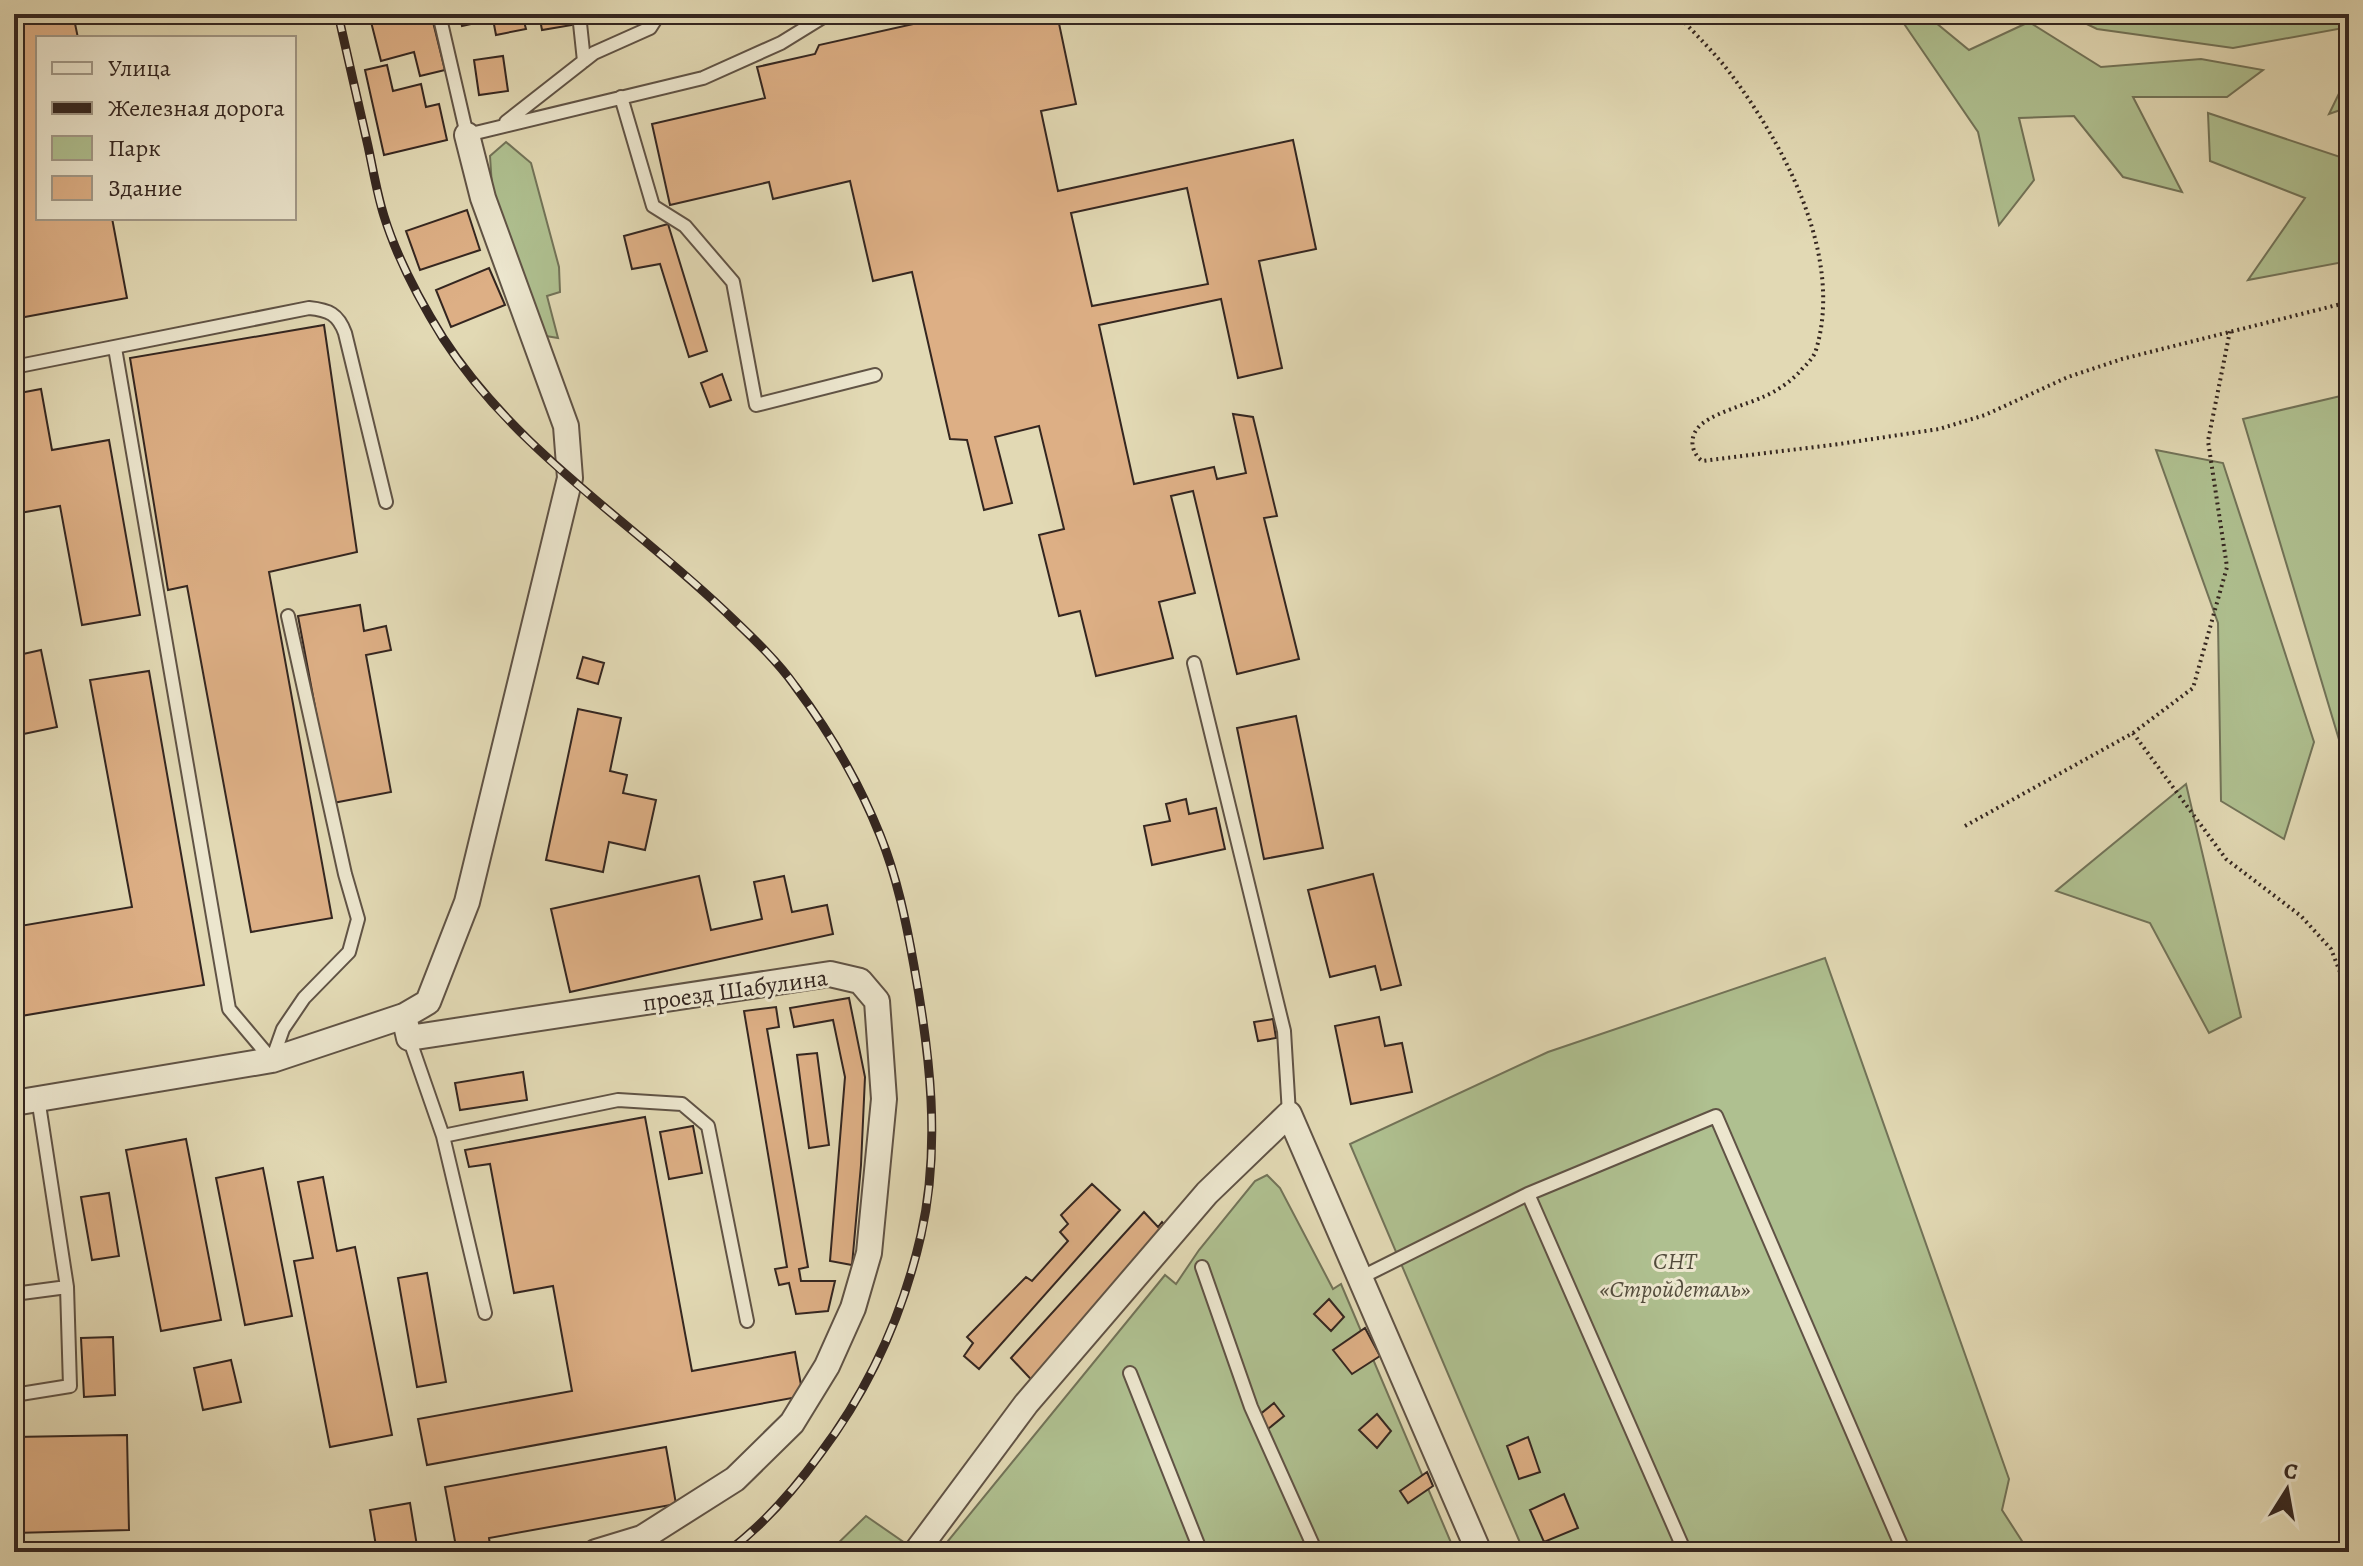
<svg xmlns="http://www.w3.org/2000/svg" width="2363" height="1566" font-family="Alegreya,serif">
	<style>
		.green { fill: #afc090; stroke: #727358; stroke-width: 2 }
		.building { fill: #ddaf85; stroke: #342620; stroke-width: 2; fill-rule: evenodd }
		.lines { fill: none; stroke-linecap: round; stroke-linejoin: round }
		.lane-casing { stroke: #605345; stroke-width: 16 }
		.street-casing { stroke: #605345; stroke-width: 28 }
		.path { stroke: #342620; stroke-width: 4; stroke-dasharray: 2 4; stroke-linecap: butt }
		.lane { stroke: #ece6ce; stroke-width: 12 }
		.street { stroke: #ece6ce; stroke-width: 24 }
		.rail-casing { stroke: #342620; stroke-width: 9 }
		.rail { stroke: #ece6ce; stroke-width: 6; stroke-dasharray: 18; stroke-linecap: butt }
		.labels { text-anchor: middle; stroke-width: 6; stroke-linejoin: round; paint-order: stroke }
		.street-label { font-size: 24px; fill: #342620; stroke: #ece6ce }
		.park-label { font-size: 24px; font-style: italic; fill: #534c3c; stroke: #ece6ce }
	</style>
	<rect width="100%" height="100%" fill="#e2d9b4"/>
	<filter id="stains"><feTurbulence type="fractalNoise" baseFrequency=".0025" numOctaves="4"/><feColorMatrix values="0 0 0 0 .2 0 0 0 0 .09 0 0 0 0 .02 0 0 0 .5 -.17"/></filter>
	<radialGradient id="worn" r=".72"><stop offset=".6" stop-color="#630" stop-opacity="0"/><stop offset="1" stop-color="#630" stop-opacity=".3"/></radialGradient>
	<path class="green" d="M2066,14H2349V27L2233,48L2097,29Z
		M1898,15L1930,18L1969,50L2029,22L2101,67L2201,59L2263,70L2227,97H2133L2182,192L2123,177L2074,116L2019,118L2034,180L1999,225L1978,132Z
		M2349,73V107L2329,114Z
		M2208,113L2343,158L2349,155V261L2248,280L2305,198L2210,161Z
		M506,142L531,163L559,267L560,292L547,296L558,338L540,335L492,187L490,156Z
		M2349,394V773L2243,419Z
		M2156,450L2223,463L2314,742L2284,839L2221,801L2218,623Z
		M2186,784L2241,1017L2209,1033L2150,923L2056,891Z
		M1825,958L2009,1479L2002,1510L2029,1552H1524L1350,1144L1548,1052Z
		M1267,1175L1280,1188L1333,1289L1341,1284L1455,1552H939L1165,1275L1176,1284L1199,1250L1255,1181Z
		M866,1516L918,1552H829Z"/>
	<path class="building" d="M14,14H73L78,38H38V218H112L127,298L14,319Z
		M369,14H431L445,70L420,76L414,52L381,61Z
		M459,14H492L493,19L462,26Z
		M492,14H522L526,29L496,35Z
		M539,14H570L572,25L542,30Z
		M958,14H1004L1005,20L1033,14H1057L1076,104L1041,111L1058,191L1293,140L1316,249L1259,261L1282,368L1238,378L1221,299L1099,325L1134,484L1214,467L1217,479L1246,473L1233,414L1253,417L1277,516L1264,518L1299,659L1237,674L1193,491L1171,496L1195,593L1159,602L1173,658L1096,676L1080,611L1059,616L1039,535L1064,529L1039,426L995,437L1012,503L984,510L967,440L950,439L912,272L873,281L850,181L773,199L769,182L670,205L652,124L765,98L757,67L815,54L819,45ZM1187,188L1208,284L1092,306L1071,213Z
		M503,56L508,91L479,95L474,60Z
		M387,65L393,91L421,84L426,107L439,104L447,140L384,155L365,70Z
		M467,210L480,250L420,270L406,231Z
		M668,224L707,351L689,357L660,264L632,269L624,236Z
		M489,268L505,305L451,327L436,290Z
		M324,325L357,552L269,572L332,918L251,932L187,586L168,590L130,358Z
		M722,374L731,400L710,407L701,383Z
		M41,389L52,450L109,440L140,615L82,625L60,506L14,514V394Z
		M360,605L364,631L386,626L391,650L366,655L391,792L333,803L298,616Z
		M41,650L57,727L14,736V656Z
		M583,657L604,663L598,684L577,678Z
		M149,671L204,985L21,1016L14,972V927L132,907L90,680Z
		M578,709L621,718L610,771L627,775L623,793L656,800L645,850L609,842L603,872L546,860Z
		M1296,716L1323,848L1264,859L1237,728Z
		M1186,799L1189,814L1216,808L1225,849L1152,865L1144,826L1170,821L1166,804Z
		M1373,874L1401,985L1381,990L1375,966L1330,977L1308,890Z
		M699,876L711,930L762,919L754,882L784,876L792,912L827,905L833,934L570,992L551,909Z
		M849,998L865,1077L861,1165L852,1265L830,1261L845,1077L833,1020L794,1027L790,1008Z
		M776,1007L779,1027L767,1029L808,1267L799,1269L801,1281H835L828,1311L796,1314L789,1283L779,1285L775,1269L787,1267L744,1011Z
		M1379,1017L1385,1046L1402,1043L1412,1092L1351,1104L1335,1026Z
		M1273,1019L1276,1038L1258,1041L1254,1022Z
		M817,1053L829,1145L809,1148L797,1055Z
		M523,1072L527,1100L460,1110L455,1083Z
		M645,1117L692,1371L795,1352L803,1396L427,1465L418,1419L572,1391L553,1286L514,1293L490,1164L469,1167L465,1150Z
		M693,1126L702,1173L669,1179L660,1132Z
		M186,1139L221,1320L161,1331L126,1150Z
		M263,1168L292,1316L245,1325L216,1178Z
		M323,1177L337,1251L355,1247L392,1435L330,1447L294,1261L313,1258L298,1182Z
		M1092,1184L1120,1210L979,1369L964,1356L973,1343L967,1337L1026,1277L1032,1281L1068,1241L1060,1232L1068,1224L1061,1215Z
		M109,1193L119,1256L92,1260L81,1197Z
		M1144,1212L1158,1227L1162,1222L1177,1238L1041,1390L1011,1358Z
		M427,1273L446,1382L417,1387L398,1278Z
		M1329,1299L1344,1317L1331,1331L1314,1314Z
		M1365,1328L1380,1356L1352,1374L1333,1350Z
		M113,1337L115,1395L84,1397L81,1338Z
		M231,1360L241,1402L203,1410L194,1368Z
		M1274,1403L1284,1416L1268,1429L1258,1416Z
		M1377,1414L1391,1431L1377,1448L1359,1430Z
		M127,1435L129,1530L14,1533V1437Z
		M1528,1437L1540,1472L1519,1479L1507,1446Z
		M666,1447L676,1504L489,1538L491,1552H457L445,1487Z
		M1427,1472L1433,1486L1408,1503L1400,1491Z
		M1564,1494L1578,1528L1544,1542L1530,1510Z
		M410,1503L418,1552H377L370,1510Z
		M1577,1543L1581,1552H1553Z"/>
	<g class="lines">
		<g class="lane-casing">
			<path id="lane" d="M439,14L467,135L703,78L781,43L828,14
				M579,14L584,61
				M621,97L653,206L685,226L733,282L756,405L875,375
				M506,122L594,53L650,28L659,14
				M115,348L229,1009L272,1060
				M14,367L309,308C329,310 338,314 345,333L386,502
				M1194,663L1284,1031L1289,1114
				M409,1038L443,1136L485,1313
				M272,1060L283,1029L304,998L349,952L358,919L345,874L288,616
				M443,1136L618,1100L682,1104L708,1126L747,1321
				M1528,1194L1716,1116L1904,1552
				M1202,1267L1251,1407L1316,1552
				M1360,1278L1528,1194L1685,1552
				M14,1294L67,1287L38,1098
				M1130,1373L1201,1552
				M14,1395L70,1386L67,1287"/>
		</g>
		<g class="street-casing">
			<path id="street" d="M404,1016L409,1038L830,974L860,981L877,1001L884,1099L869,1253L853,1308L827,1366L792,1423L735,1479L642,1538L596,1552
				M14,1103L272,1060L404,1016L428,1002L467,902L570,478L566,426L483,198L467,135
				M916,1552L1026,1404L1207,1193L1289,1114L1479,1552"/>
		</g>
		<path class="path" d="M1677,14C1694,33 1714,52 1730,73C1785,146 1844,257 1816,350C1814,357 1808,363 1802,369C1792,381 1777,391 1763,397C1746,405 1708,414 1697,429C1689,440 1692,453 1702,461L1839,444L1939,429L1985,415L2068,377L2122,359L2349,302
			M2133,733L2226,859L2301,916L2331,949L2349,995
			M1965,826L2133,733L2193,688L2227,567L2208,441L2230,331"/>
		<use href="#lane" class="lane"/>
		<use href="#street" class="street"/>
		<g class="rail-casing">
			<path id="rail" d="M338,14C348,58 358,102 368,146C373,169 377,194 384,216C397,258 420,301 443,338C517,453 638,526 734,620C755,640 778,662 795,686C829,731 859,783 880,835C897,877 906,921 914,966C930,1054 941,1146 921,1235C903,1314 869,1389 820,1454C794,1490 762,1526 727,1552"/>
		</g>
		<use href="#rail" class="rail"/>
	</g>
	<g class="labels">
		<g class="street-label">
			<text transform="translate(735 990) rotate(-8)" y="8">проезд Шабулина</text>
		</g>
		<g class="park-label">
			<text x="1675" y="1269">СНТ<tspan x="1675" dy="28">«Стройдеталь»</tspan></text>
		</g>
	</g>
	<rect width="2363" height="1566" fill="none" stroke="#e2d9b4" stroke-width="48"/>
	<rect x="16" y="16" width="2331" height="1534" fill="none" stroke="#342620" stroke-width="4"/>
	<rect x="24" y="24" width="2315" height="1518" fill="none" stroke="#342620" stroke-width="2"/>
	<rect x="36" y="36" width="260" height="184" fill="#ece6ce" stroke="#a29988" stroke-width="2"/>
	<rect x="52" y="62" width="40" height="12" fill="#ece6ce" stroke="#a29988" stroke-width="2"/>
	<text x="108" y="76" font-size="24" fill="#342620">Улица</text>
	<rect x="52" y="102" width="40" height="12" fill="#342620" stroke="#a29988" stroke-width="2"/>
	<text x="108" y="116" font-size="24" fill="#342620">Железная дорога</text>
	<rect x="52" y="136" width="40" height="24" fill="#afc090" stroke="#a29988" stroke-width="2"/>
	<text x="108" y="156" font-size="24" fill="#342620">Парк</text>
	<rect x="52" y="176" width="40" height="24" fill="#ddaf85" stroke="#a29988" stroke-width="2"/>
	<text x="108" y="196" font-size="24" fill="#342620">Здание</text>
	<g transform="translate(2287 1490) rotate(11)" stroke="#ece6ce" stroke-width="6" paint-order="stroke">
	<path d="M0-6L14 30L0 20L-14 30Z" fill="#342620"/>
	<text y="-12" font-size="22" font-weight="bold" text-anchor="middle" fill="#342620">С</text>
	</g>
	<rect width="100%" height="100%" filter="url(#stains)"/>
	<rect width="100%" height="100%" fill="url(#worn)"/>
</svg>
